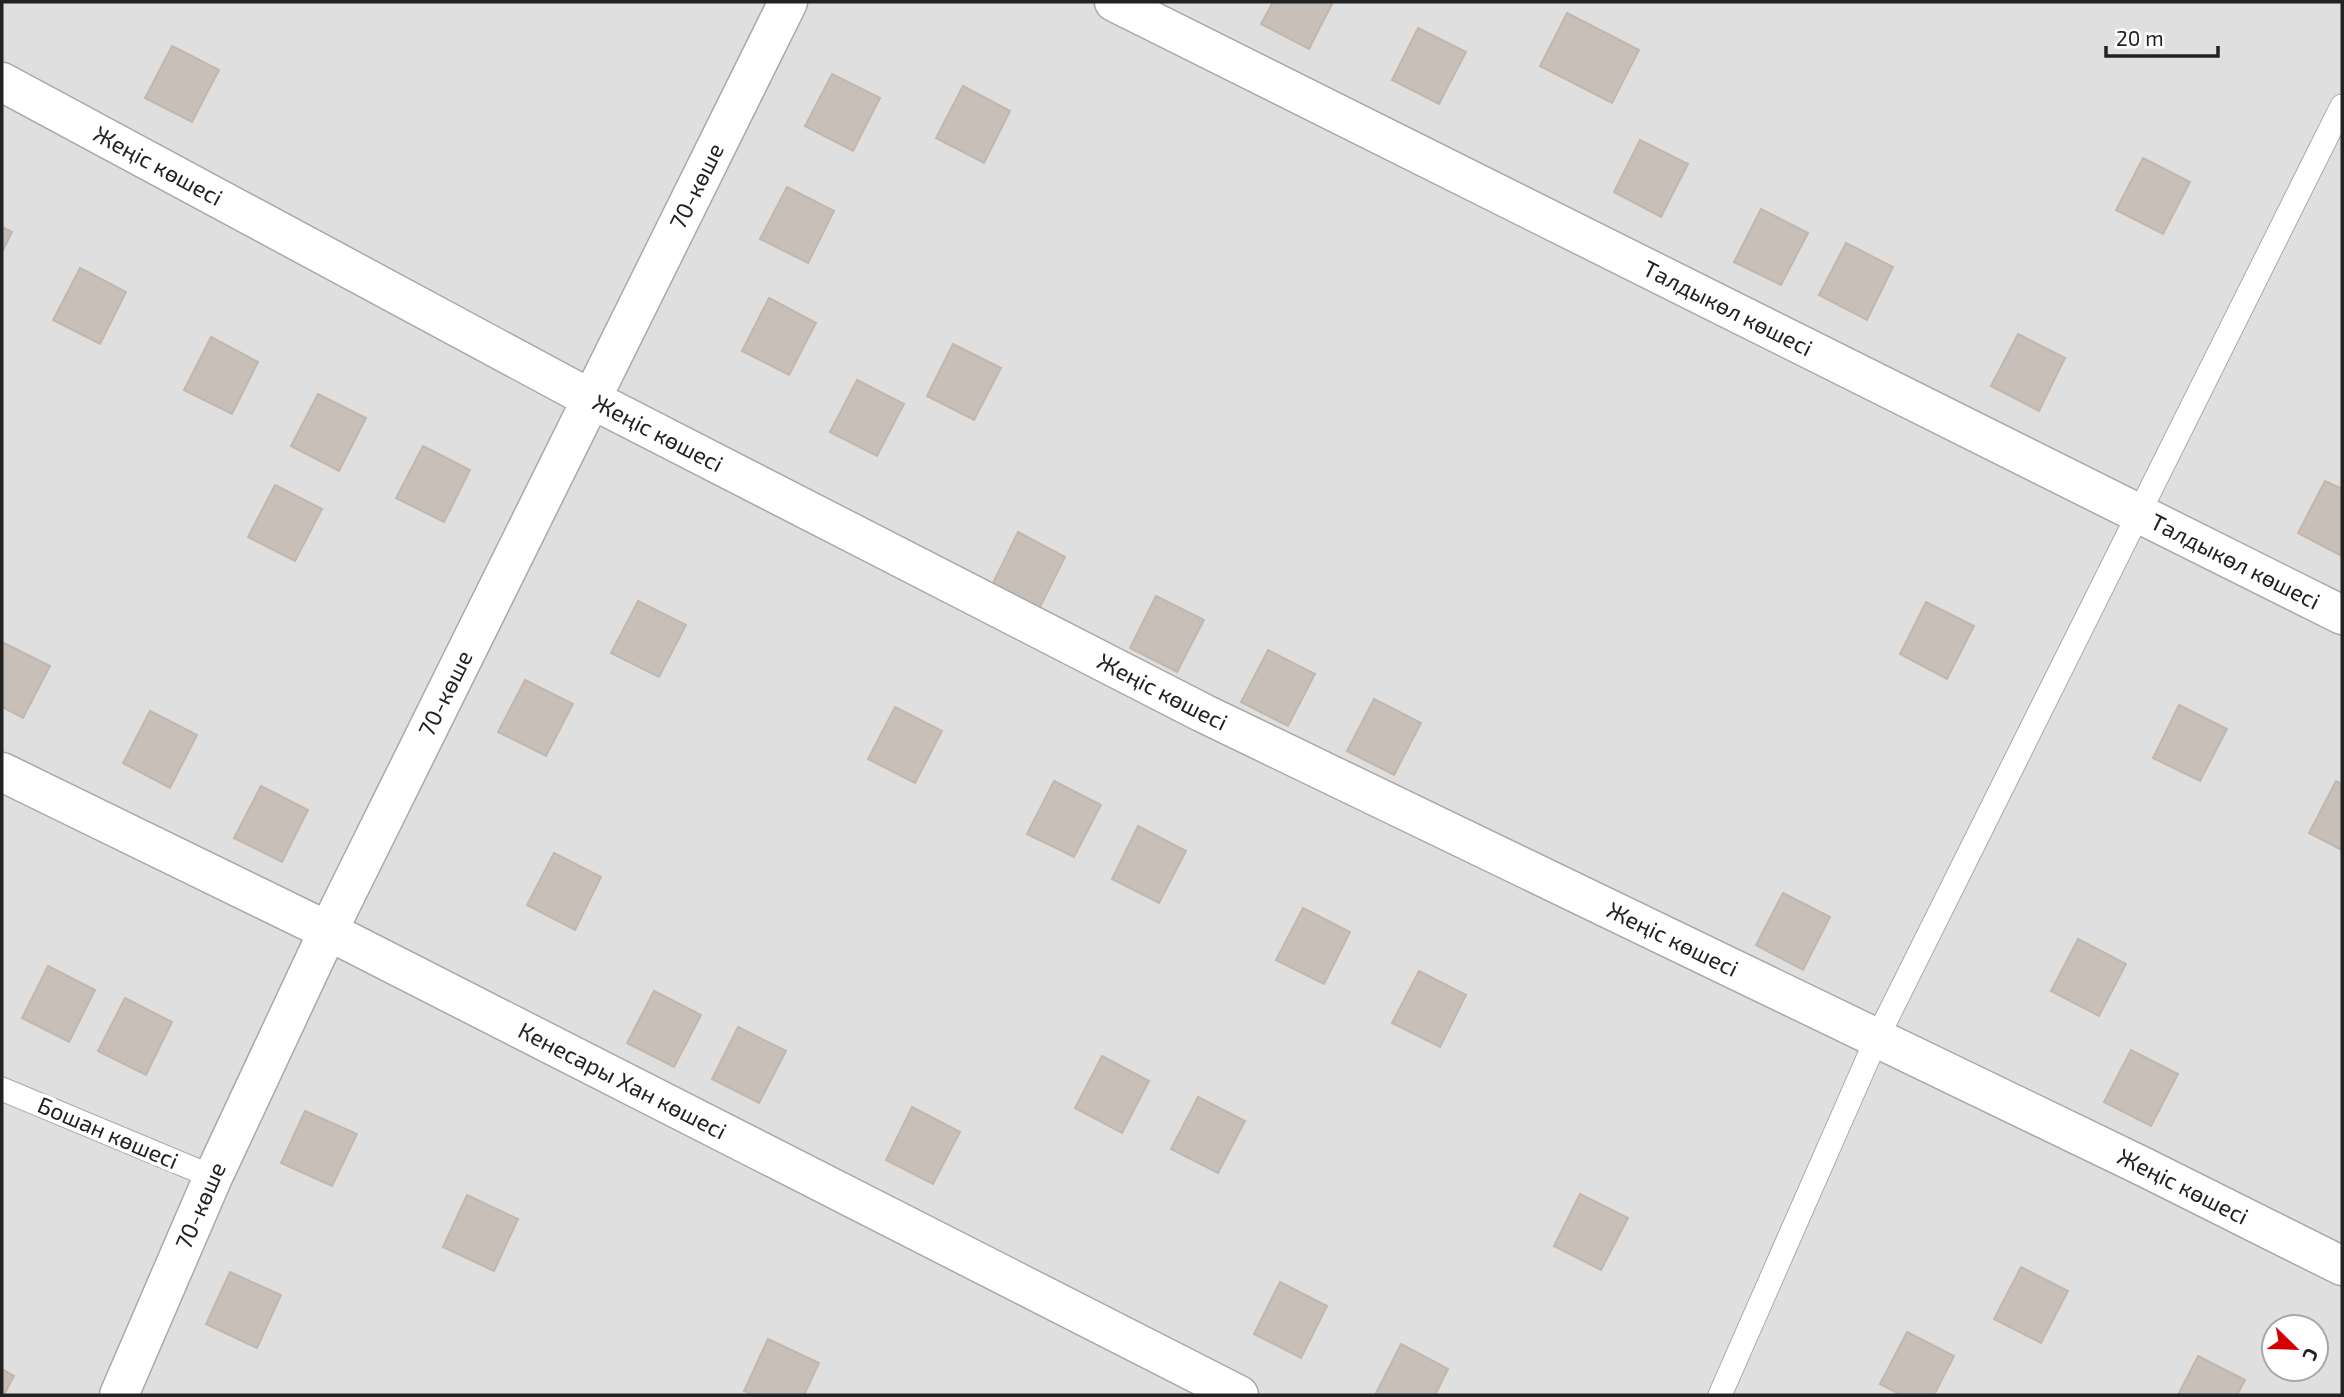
<svg xmlns="http://www.w3.org/2000/svg" width="2344" height="1397" font-family="'Exo 2',sans-serif">
	<style>
		.residential { fill: #e0dfdf; fill-rule: evenodd }
		.building { fill: #c7bfb8; stroke: #c4b6ab; stroke-width: 2 }
		.lines { fill: none; stroke-linecap: round; stroke-linejoin: round }
		.service-casing { stroke: #a9a9a9; stroke-width: 25 }
		.minor-casing { stroke: #a9a9a9; stroke-width: 41 }
		.service { stroke: #fff; stroke-width: 23 }
		.minor { stroke: #fff; stroke-width: 38 }
		.labels { text-anchor: middle; stroke-width: 7; stroke-linejoin: round; paint-order: stroke }
		.street-label { font-size: 23px; fill: #222; stroke: #fff }
	</style>
	<rect width="100%" height="100%" fill="#f2efe9"/>
	<path class="residential" d="M2,2H2342V1395H2ZM2274,1327H2316V1369H2274Z"/>
	<path class="building" d="M1273,2H1333L1309,49L1261,24Z
		M1567,13L1639,50L1612,103L1540,66Z
		M1418,28L1466,52L1439,104L1392,80Z
		M172,46L219,70L192,122L145,98Z
		M832,74L880,98L853,151L805,126Z
		M963,86L1010,111L984,163L936,138Z
		M1640,140L1688,164L1661,217L1614,192Z
		M2143,158L2190,182L2163,234L2116,210Z
		M787,187L834,211L808,263L760,239Z
		M1761,209L1808,233L1781,285L1734,262Z
		M2,227L12,232L2,252Z
		M1846,243L1893,267L1867,320L1819,295Z
		M80,268L126,292L100,344L53,320Z
		M769,298L816,323L789,375L742,351Z
		M2018,334L2065,358L2039,411L1991,386Z
		M211,337L258,362L232,414L184,390Z
		M953,344L1001,368L974,420L927,396Z
		M857,380L904,404L877,456L830,432Z
		M318,394L366,418L339,471L291,446Z
		M423,446L470,470L444,522L396,498Z
		M2325,481L2342,489V556L2298,533Z
		M275,485L322,509L295,561L248,537Z
		M1018,532L1065,557L1039,609L992,585Z
		M1156,596L1204,620L1177,672L1130,648Z
		M638,601L686,625L659,677L611,653Z
		M1926,602L1974,626L1947,679L1900,654Z
		M2,642L50,666L23,718L2,707Z
		M1268,650L1315,674L1288,726L1241,702Z
		M525,680L573,704L546,756L498,732Z
		M1374,699L1421,723L1394,775L1347,751Z
		M2179,705L2227,729L2200,781L2153,758Z
		M895,707L942,731L915,783L868,759Z
		M150,711L197,735L170,788L123,763Z
		M1054,781L1101,805L1074,857L1027,834Z
		M2336,781L2342,784V850L2309,833Z
		M261,786L308,810L282,862L234,838Z
		M1138,826L1186,851L1159,903L1112,879Z
		M554,853L601,877L575,930L527,905Z
		M1783,893L1830,917L1803,970L1756,945Z
		M1303,908L1350,932L1324,984L1276,960Z
		M2078,939L2126,964L2099,1016L2051,991Z
		M48,966L95,990L69,1042L22,1018Z
		M1419,971L1466,995L1440,1047L1392,1023Z
		M654,991L701,1015L674,1067L627,1043Z
		M125,998L172,1022L146,1075L98,1051Z
		M738,1027L786,1051L759,1103L712,1079Z
		M2131,1050L2178,1074L2151,1126L2104,1102Z
		M1102,1056L1149,1081L1122,1133L1075,1108Z
		M1198,1097L1245,1121L1218,1173L1171,1149Z
		M912,1107L960,1132L933,1184L886,1160Z
		M305,1111L357,1134L332,1186L281,1163Z
		M1580,1194L1628,1218L1601,1270L1554,1246Z
		M467,1195L518,1219L494,1271L443,1247Z
		M2021,1267L2068,1291L2041,1343L1994,1319Z
		M230,1272L281,1295L257,1348L206,1324Z
		M1280,1282L1327,1306L1301,1358L1254,1334Z
		M1907,1332L1954,1356L1934,1395H1901L1880,1384Z
		M768,1339L819,1363L804,1395H754L744,1391Z
		M1401,1344L1448,1369L1435,1395H1375Z
		M2198,1356L2245,1380L2237,1395H2178Z
		M2,1369L14,1376L4,1395H2Z"/>
	<g class="lines">
		<g class="service-casing">
			<path id="service" d="M2,1089L213,1177
				M1720,1395L1877,1038L2342,106"/>
		</g>
		<g class="minor-casing">
			<g id="minor">
				<path id="s1" d="M1114,2L2342,615"/>
				<path id="s2" d="M2,82L591,399L1203,713L2144,1167L2342,1266"/>
				<path id="s3" d="M2,772L328,931L1239,1395"/>
				<path id="s4" d="M119,1395L213,1177L328,931L788,2"/>
			</g>
		</g>
		<use href="#service" class="service"/>
		<use href="#minor" class="minor"/>
	</g>
	<g class="labels">
		<g class="street-label">
			<text dy="8" stroke="none"><textPath href="#s2" startOffset="177">Жеңіс көшесі</textPath></text>
			<text dy="8" stroke="none"><textPath href="#s4" startOffset="1340">70-көше</textPath></text>
			<text dy="8" stroke="none"><textPath href="#s1" startOffset="686">Талдыкөл көшесі</textPath></text>
			<text dy="8" stroke="none"><textPath href="#s2" startOffset="744">Жеңіс көшесі</textPath></text>
			<text dy="8" stroke="none"><textPath href="#s1" startOffset="1253">Талдыкөл көшесі</textPath></text>
			<text dy="8" stroke="none"><textPath href="#s2" startOffset="1311">Жеңіс көшесі</textPath></text>
			<text dy="8" stroke="none"><textPath href="#s4" startOffset="774">70-көше</textPath></text>
			<text dy="8" stroke="none"><textPath href="#s2" startOffset="1878">Жеңіс көшесі</textPath></text>
			<text dy="8" stroke="none"><textPath href="#s3" startOffset="693">Кенесары Хан көшесі</textPath></text>
			<text transform="translate(108 1133) rotate(23)" y="8">Бошан көшесі</text>
			<text dy="8" stroke="none"><textPath href="#s2" startOffset="2445">Жеңіс көшесі</textPath></text>
			<text dy="8" stroke="none"><textPath href="#s4" startOffset="206">70-көше</textPath></text>
		</g>
	</g>
	<rect width="2344" height="1397" fill="none" stroke="#222222" stroke-width="7"/>
	<g transform="translate(2295 1348) rotate(113)"><circle r="33" fill="#ffffff" stroke="#a7a7a7" stroke-width="2"/>
	<path d="M0-5L12 26L0 18L-12 26Z" fill="#d40000"/>
	<text y="-10" font-size="19" font-weight="bold" text-anchor="middle" fill="#222222">С</text>
	</g>
	<path d="M2106 46v10h112v-10" fill="none" stroke="#222222" stroke-width="3.5"/>
	<text x="2116" y="46" font-size="21" fill="#222222" stroke="#ffffff" stroke-width="5" paint-order="stroke">20 m</text>
</svg>
